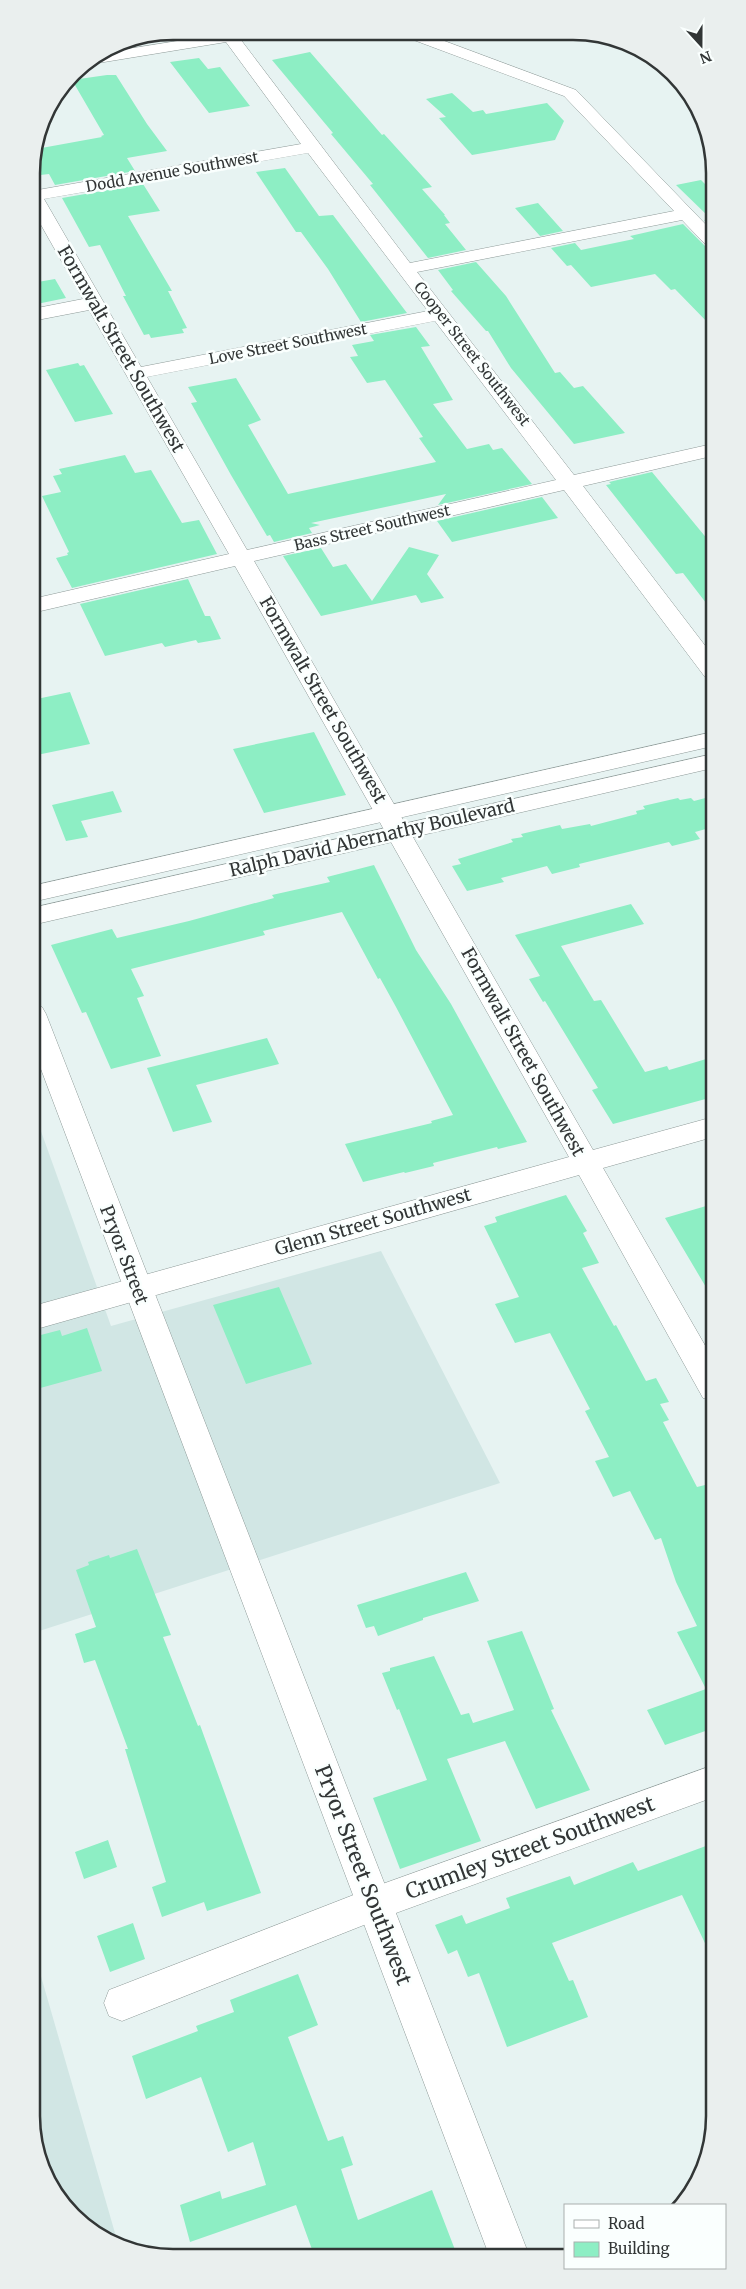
<svg xmlns="http://www.w3.org/2000/svg" width="746" height="2289" font-family="Merriweather,serif">
	<style>
		.built { fill: #d1e6e4 }
		.building { fill: #8deec4 }
		.lines { fill: none; stroke-linecap: round; stroke-linejoin: round }
		.minor-casing { stroke: #8e9a98; stroke-width: 1 }
		.major-casing { stroke: #8e9a98; stroke-width: 1 }
		.minor { fill: #fff; fill-rule: evenodd }
		.major { fill: #fff; fill-rule: evenodd }
		.labels { text-anchor: middle; stroke-width: 5; stroke-linejoin: round; paint-order: stroke }
		.far-street-label { font-size: 15px; fill: #323636; stroke: #fafffe }
		.street-label { font-size: 18px; fill: #323636; stroke: #fafffe }
		.near-street-label { font-size: 21px; fill: #323636; stroke: #fafffe }
		.rim { fill: none; stroke: #323636; stroke-width: 2.5 }
	</style>
	<rect width="100%" height="100%" fill="#e7f3f2"/>
	<path class="built" d="M33,1109L111,1326L381,1251L500,1483L33,1633Z
		M34,1952L117,2240L73,2216L34,2143Z"/>
	<path class="building" d="M310,52L382,135L384,134L432,187L422,189L445,215H444L450,223L445,224L466,250L428,258L370,185L373,184L331,134L333,133L272,60Z
		M199,58L208,69L220,67L250,106L209,113L170,62Z
		M107,75H116L147,124L167,151L127,158L135,171L55,185L49,174L32,176V164L36,149L102,137L101,136L104,135L72,80Z
		M452,93L473,112L483,110L486,114L547,103L564,121L555,140L472,155L439,118L446,117L426,99Z
		M285,168L319,216L333,215L407,313L361,322L328,269L301,232H296L256,172Z
		M701,180L705,184L712,182V228L704,220L711,219L676,185Z
		M143,184L160,211L128,216L172,291H168L187,328L182,329L184,333L151,338L149,334L144,335L123,296H126L100,245L89,247L62,198Z
		M538,203L563,231L540,236L515,208Z
		M683,224L705,246L712,248V327L675,289L671,290L655,274L591,287L571,265L567,266L551,248L575,243L581,250L634,239L630,236Z
		M476,262L506,296L555,373L560,372L574,388L583,386L625,433L574,444L511,368L488,331H486L451,291L453,290L438,270Z
		M55,279L66,298L32,305V283Z
		M416,327L430,346L421,347L453,400L433,404L467,449L489,444L493,450L502,448L532,484L438,505L446,494L311,523L320,525L309,528L312,533L274,542L270,535L267,536L231,475L191,403L197,402L188,387L236,378L261,420L248,425L288,494L436,462L419,438L423,437L385,380L367,383L350,357L358,356L352,345L374,341L370,335Z
		M78,363L80,366L84,365L113,414L75,422L46,370Z
		M125,455L135,473L151,470L182,523L199,520L217,554L72,588L56,558L68,555L67,553L69,552L42,496L61,492L53,476L62,474L59,469Z
		M652,472L713,546V612L683,573L676,574L606,485L611,484L609,482Z
		M542,497L558,518L452,542L437,521Z
		M409,547L439,555L427,574L444,598L421,603L416,595L321,616L283,556L321,548L333,567L346,564L372,601Z
		M188,579L205,616H210L221,639L198,643L196,640L165,647L162,643L105,656L80,604Z
		M70,692L90,744L32,756V700Z
		M314,732L346,795L264,813L233,749Z
		M113,791L122,812L81,821L88,837L66,841L52,805Z
		M713,796V827L695,832L700,839L672,846L669,842L579,864L580,867L552,874L547,866L501,878L504,882L467,891L452,866L461,864L458,859L513,842L511,839L523,837L521,834L560,825L562,829L590,824L591,826L637,814L636,811L645,809L643,806L678,798L680,800L691,798L694,801Z
		M374,865L416,950L451,1004L527,1142L498,1149L497,1147L433,1163L434,1166L405,1173L404,1172L363,1182L345,1144L432,1123L431,1121L453,1115L396,1007L380,978L378,979L342,912L263,931L265,935L131,969L144,996L137,998L161,1056L111,1069L86,1012L82,1013L51,945L112,929L117,938L189,921L274,898L272,895L330,882L327,877Z
		M631,904L644,924L561,946L594,1001L601,1000L645,1072L667,1066L669,1070L713,1057V1097L613,1124L592,1090L598,1088L545,1001L543,1002L529,979L540,976L515,935Z
		M267,1038L279,1064L196,1085L212,1122L173,1132L147,1068Z
		M566,1195L587,1231L583,1233L599,1263L582,1268L614,1326L616,1325L646,1381L656,1378L669,1402L660,1404L669,1420L663,1422L697,1487L705,1485L714,1501V1728L665,1745L647,1710L706,1689L677,1632L697,1626L676,1582L661,1538L655,1540L630,1491L613,1497L595,1461L609,1457L585,1411L590,1409L550,1333L515,1343L495,1304L519,1297L484,1226L497,1222L495,1217Z
		M713,1204V1299L665,1218Z
		M279,1287L312,1364L246,1384L213,1305Z
		M87,1328L102,1371L33,1390V1337L60,1330L62,1336Z
		M137,1549L171,1635L163,1637L198,1726L200,1725L261,1893L207,1911L204,1902L162,1917L152,1887L166,1882L125,1749H128L95,1660L84,1663L75,1634L96,1627L76,1570L89,1565L88,1562L109,1555L110,1558Z
		M466,1572L479,1601L423,1618V1620L378,1636L374,1626L366,1628L357,1605Z
		M522,1631L554,1709L551,1710L590,1790L536,1809L505,1741L447,1759L481,1841L400,1869L373,1798L427,1780L399,1709L397,1710L382,1673L390,1671V1668L434,1656L461,1715L469,1713L473,1723L514,1710L487,1641Z
		M108,1840L117,1867L84,1879L75,1852Z
		M714,1843V1962L682,1895L552,1943L569,1981L573,1980L588,2017L507,2047L479,1973L468,1977L457,1950L448,1954L435,1925L462,1915L466,1924L510,1908L506,1898L570,1876L574,1885L633,1862L638,1871Z
		M133,1923L145,1959L110,1972L97,1936Z
		M298,1974L318,2025L288,2037L328,2141L343,2136L353,2165L341,2169L358,2220L432,2190L457,2255H314L296,2205L190,2242L180,2205L220,2191L222,2199L266,2185L253,2142L228,2152L201,2077L146,2099L132,2056L198,2031L196,2026L234,2012L230,2000Z"/>
	<g class="lines">
		<g class="minor-casing">
			<path id="minor" d="M234,32H270L268,35L241,40L410,263L674,211L564,96L403,36L401,33H423L576,90L712,231V246L706,245L682,220L417,272L574,475L712,444V456L583,486L713,656V679L705,677L564,490L254,561L593,1150L713,1117V1137L603,1168L714,1361V1401L703,1398L579,1175L33,1330V1306L569,1157L235,566L32,613V599L229,554L89,310L32,321V309L83,299L32,209V191L301,144L226,42L92,64L86,62L102,53ZM308,153L428,311L141,367L44,199ZM435,321L556,480L247,550L147,377Z
				M714,1765V1797L374,1921L122,2021L109,2016L104,2003L109,1990L122,1985L374,1887Z"/>
		</g>
		<g class="major-casing">
			<path id="major" d="M713,732V746L32,902V886Z
				M713,754V768L32,925V908Z
				M33,1005L42,1007L46,1014L529,2255H489L33,1048Z"/>
		</g>
		<use href="#minor" class="minor"/>
		<use href="#major" class="major"/>
	</g>
	<g class="labels">
		<g class="far-street-label">
			<text transform="translate(172 172) rotate(-10)" y="5">Dodd Avenue Southwest</text>
			<text transform="translate(288 344) rotate(-11)" y="5">Love Street Southwest</text>
			<text transform="translate(472 354) rotate(52)" y="5">Cooper Street Southwest</text>
			<text transform="translate(372 528) rotate(-13)" y="5">Bass Street Southwest</text>
		</g>
		<g class="street-label">
			<text transform="translate(121 349) rotate(60)" y="6">Formwalt Street Southwest</text>
			<text transform="translate(323 700) rotate(60)" y="6">Formwalt Street Southwest</text>
			<text transform="translate(372 838) rotate(-13)" y="6">Ralph David Abernathy Boulevard</text>
			<text transform="translate(523 1052) rotate(61)" y="6">Formwalt Street Southwest</text>
			<text transform="translate(373 1222) rotate(-16)" y="6">Glenn Street Southwest</text>
			<text transform="translate(124 1255) rotate(69)" y="6">Pryor Street</text>
		</g>
		<g class="near-street-label">
			<text transform="translate(530 1848) rotate(-20)" y="7">Crumley Street Southwest</text>
			<text transform="translate(363 1875) rotate(69)" y="7">Pryor Street Southwest</text>
		</g>
	</g>
	<path d="M0 0H746V2289H0ZM173 40H573A133 133 0 0 1 706 173V2116A133 133 0 0 1 573 2249H173A133 133 0 0 1 40 2116V173A133 133 0 0 1 173 40Z" fill="#eaefee" fill-rule="evenodd"/>
	<path class="rim" d="M173 40H573A133 133 0 0 1 706 173V2116A133 133 0 0 1 573 2249H173A133 133 0 0 1 40 2116V173A133 133 0 0 1 173 40Z"/>
	<rect x="564" y="2204" width="162" height="65" fill="#fafffe" stroke="#aaafae"/>
	<rect x="574" y="2220" width="25" height="8" fill="#ffffff" stroke="#aaafae"/>
	<text x="608" y="2229" font-size="15" fill="#323636">Road</text>
	<rect x="574" y="2242" width="25" height="15" fill="#8deec4" stroke="#aaafae"/>
	<text x="608" y="2254" font-size="15" fill="#323636">Building</text>
	<g transform="translate(701 45) rotate(159)" stroke="#fafffe" stroke-width="4" paint-order="stroke">
	<path d="M0-4L9 19L0 12L-9 19Z" fill="#323636"/>
	<text y="-8" font-size="14" font-weight="bold" text-anchor="middle" fill="#323636">N</text>
	</g>
</svg>
